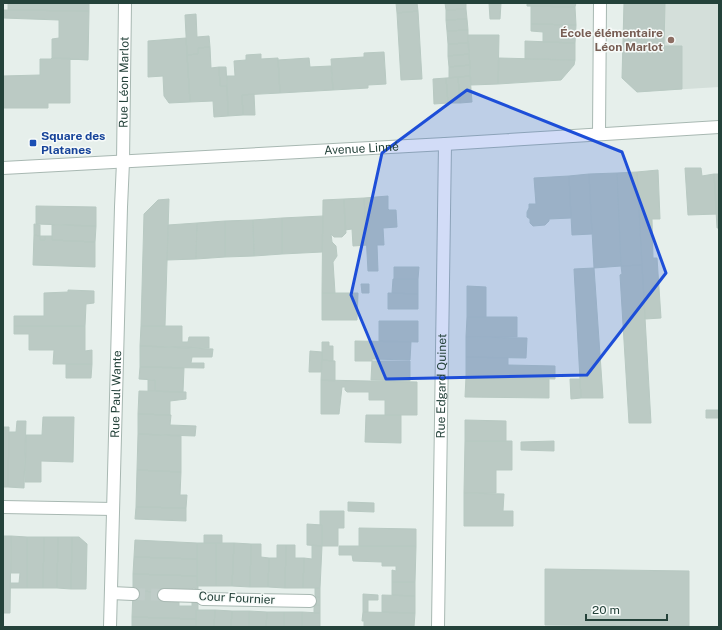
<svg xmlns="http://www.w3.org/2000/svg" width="722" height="630" font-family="'Public Sans',sans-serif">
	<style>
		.built { fill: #d4dfda }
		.building { fill: #bbcac4; stroke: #b8c9c2 }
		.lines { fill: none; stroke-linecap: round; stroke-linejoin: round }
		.minor-tunnel { stroke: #bfccc8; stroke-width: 12; stroke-dasharray: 12 6; stroke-linecap: butt }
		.minor-casing { stroke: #a8b8b2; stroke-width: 14 }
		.minor { stroke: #fff; stroke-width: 12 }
		.marked { fill: #1d4ed8; fill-opacity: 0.2; stroke: #1d4ed8; stroke-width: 3; stroke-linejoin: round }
		.education-dot { fill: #8d6e63; stroke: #f7fbf9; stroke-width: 1.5 }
		.transit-dot { fill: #1a4fb4; stroke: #f7fbf9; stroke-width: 1.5 }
		.labels { text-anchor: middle; stroke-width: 3; stroke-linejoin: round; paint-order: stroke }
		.education-label { font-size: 12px; font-weight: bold; fill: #785e54; stroke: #f7fbf9; text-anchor: end }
		.street-label { font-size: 12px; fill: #24423a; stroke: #f7fbf9 }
		.transit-label { font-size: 12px; font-weight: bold; fill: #164399; stroke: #f7fbf9; text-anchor: start }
	</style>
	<rect width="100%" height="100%" fill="#e6efeb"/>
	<path class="built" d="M624,3H719V87L637,92L622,78Z"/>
	<path class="building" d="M8,3H89V11L8,10Z
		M396,3H417L418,11L397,13Z
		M445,3H466V9L446,10Z
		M489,3H501L500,19H490Z
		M527,3H576L575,7L527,6Z
		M624,3H665L664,46H682V89L637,92L622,78Z
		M531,6L575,7L576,25L531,24Z
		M466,9L467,19L446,20V10Z
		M3,10L89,11L88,60L52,58V39L59,38V20L3,18Z
		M418,11L422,79L401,80L397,13Z
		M196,14L197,37L209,36L210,47L198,48V54L187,55L185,15Z
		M467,19L468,30L447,31L446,20Z
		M531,24L576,25L575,43L543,42V32L531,31Z
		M468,30V43L448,44L447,31Z
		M468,35H499L498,84L471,85Z
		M186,38L190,102L169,103L164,96L163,76L148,77V41Z
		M525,41L575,43V60L525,59Z
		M468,43L469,54L448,56V44Z
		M210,47L211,68L219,67L220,86H227L228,116L214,117L213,101L190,102L187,55L198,54V48Z
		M384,52L386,84L368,85V88L333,90L331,59L364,57V53Z
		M261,54V59L278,58L280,93L242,95L243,115L228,116L227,76H235L234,61L246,60V55Z
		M469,54L470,65L449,67L448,56Z
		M52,58H70V103H48V108H3V76L40,75V59H51Z
		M309,58L310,67L331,66L333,90L280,93L278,60Z
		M499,58L575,60L574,65L561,80L498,84Z
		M470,65V76L449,78V67Z
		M219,67H226L227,86H220Z
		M470,76L472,102L460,103L458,77Z
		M458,77L460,103H448L446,78Z
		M446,78L448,103L434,104L433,79Z
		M254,94L255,115H243L242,95Z
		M685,168H701L702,176L714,174L717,214L688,215Z
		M658,170L660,219H652L653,258H657L661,318L645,319L637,172Z
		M637,172L642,265L621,266L617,173Z
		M617,173L621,266L594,268L589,174Z
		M589,174L592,234L572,235L569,176Z
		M714,174H719V228H717Z
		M569,176L571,218L549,219V221L545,225L533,226L530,223V219L527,217V212L529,208V204H536L534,178Z
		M388,196V209L389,210H396L397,227L383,228L384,245H377L378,271H368L364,198Z
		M364,198L367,245L353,246L352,229L345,230L344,199Z
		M169,199L165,326H141L144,214L158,200Z
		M344,199L346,233L342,237H334L331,234L332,242L336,246L337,256L333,262L335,293H322L323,200Z
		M36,206L96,207V226L36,224Z
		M323,216L322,252L282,254V218Z
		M282,218V254L254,256L253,220Z
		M253,220L254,256L225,257V221Z
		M225,221V257L196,259L197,223Z
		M197,223L196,259L167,260L168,225Z
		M34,224L40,225V236L34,235Z
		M52,225L96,226L95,242L52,240Z
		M34,235L40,236V240H45V236H52V240L95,242V267L33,265Z
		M40,236H45V240H40Z
		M642,265L651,423H629L620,275L622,274L621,266Z
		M394,267H419L418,279H394Z
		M594,268L603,398H581L574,269Z
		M393,279H418V294L392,293Z
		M361,284H369V293H362Z
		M467,286L486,287V317H467Z
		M68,290L94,291V303L86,304L85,326H14V316H44V293L68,292Z
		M322,293H358L357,320H322Z
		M388,293L418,294V309H388Z
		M467,317H517V337H466Z
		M379,321H418V342L379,341Z
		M14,326H85V351L92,350V364H53L54,350H29V334H14Z
		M141,326H182V342H188L189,337H209V348L140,346Z
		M466,337L527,338L526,358L466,357Z
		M355,341L411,342L410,360L372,359V361H355Z
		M322,342H329V346H333V361L322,360Z
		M140,346L213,349L212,357H192L191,363H204V368L140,367Z
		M310,351L322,352L321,372H309Z
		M466,357L508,358V365L555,366V379L466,377Z
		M322,360L335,361V381L321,380Z
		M372,361H410V381L371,380Z
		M66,364H92L91,378H66Z
		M140,367L184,368L183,392L155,391V380L139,379Z
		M466,377L549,379V398L465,397Z
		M570,379H580L581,398L571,399Z
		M148,380H155V391H148Z
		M321,380L417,382V415H385V400H369V392H347L345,390V387H342L339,414H321Z
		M139,391L186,392V399L170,401V415L138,414Z
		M706,410H719V418H706Z
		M138,414L171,415L170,425L196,426L195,436L138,434Z
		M366,415H401V443L365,442Z
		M43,417H74L73,462L41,461V482H25L26,435H42Z
		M465,420L506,421V441H465Z
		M17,421H26L24,488L8,487L9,432H16Z
		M3,427H9L8,487H3Z
		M138,434L181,436V472L137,470Z
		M465,441H512V470H496V493H464Z
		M554,441V451L521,450V442Z
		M137,470L181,472L180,495H187L186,508L136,507Z
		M464,493L504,494L503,511H513V526H464Z
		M348,502L374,503V512L348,511Z
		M136,507L186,508V521L135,519Z
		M320,511H344V528H338V546H322V525H320Z
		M307,524L322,525V546L307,545Z
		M359,528L416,529V546H359Z
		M204,535H222V543H204Z
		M3,536H11L10,613H3Z
		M11,536L27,537V588H10V583H19L20,573H11Z
		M27,537H44L43,588H27Z
		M44,537H58L57,588H43Z
		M58,537H72L71,589L57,588Z
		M72,537H79L87,544L86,589H71Z
		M135,540L197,543V559L134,557Z
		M197,543H216V586H197Z
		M216,543H234L232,586H216Z
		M234,543L251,544L250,587L232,586Z
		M251,544H261V557L269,558L268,587H250Z
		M277,545H286L285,588L268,587L269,558H277Z
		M286,545H295V558H304L303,588H285Z
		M312,545L322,546L320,588H303L304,558L312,559Z
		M339,546H416L415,582H392V570L396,571V566H382V562L353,561L352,555H339Z
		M134,557L197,559V576L133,574Z
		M545,569L689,571V626L545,625Z
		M133,574L197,576V586H198V589L193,588V593L133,591Z
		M392,582H415V596L392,595Z
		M315,588H320V597H315Z
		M133,591L164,592L179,598V606H192V602H198V610H196V619L132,617Z
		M363,594L378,595V600H368V612H363Z
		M382,595L415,596V613L382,612Z
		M315,597H320V605H314Z
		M314,605H320V613H314Z
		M196,610H215L214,627H196Z
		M215,610L232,611L231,627H214Z
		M232,611H249V627H231Z
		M249,611L267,612L266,627H249Z
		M267,612H284V627H266Z
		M284,612H302V627H284Z
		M302,612L320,613V627H302Z
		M363,612L415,613L414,627H364V621H362Z
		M132,617L196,619V626L132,627Z"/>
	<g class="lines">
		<path class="minor-tunnel" d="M133,594L164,595"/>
		<g class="minor-casing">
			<g id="minor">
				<path d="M599,133L600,3"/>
				<path id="s1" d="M3,168L445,144L719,127"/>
				<path d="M3,507L113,509"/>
				<path d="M111,593L133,594"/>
				<path d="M164,595L199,596L203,599L310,601"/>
				<path id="s2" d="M110,627L121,207L123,162L125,3"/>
				<path id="s3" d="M438,627L445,144"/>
			</g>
		</g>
		<use href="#minor" class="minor"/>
	</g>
	<path class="marked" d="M467,90L622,152L666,273L587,375L386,379L351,295L382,153Z"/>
	<circle class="education-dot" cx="671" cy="40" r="4"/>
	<rect class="transit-dot" x="29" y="139" width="8" height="8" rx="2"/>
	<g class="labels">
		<g class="education-label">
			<text x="663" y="37">École élémentaire<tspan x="663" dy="14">Léon Marlot</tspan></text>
		</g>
		<g class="street-label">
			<text dy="4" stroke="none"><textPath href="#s2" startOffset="545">Rue Léon Marlot</textPath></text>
			<text dy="4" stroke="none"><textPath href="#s1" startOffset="359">Avenue Linné</textPath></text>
			<text dy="4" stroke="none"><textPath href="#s3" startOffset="241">Rue Edgard Quinet</textPath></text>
			<text dy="4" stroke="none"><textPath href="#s2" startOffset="233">Rue Paul Wante</textPath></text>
			<text transform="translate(237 598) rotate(3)" y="4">Cour Fournier</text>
		</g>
		<g class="transit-label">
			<text x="41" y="140">Square des<tspan x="41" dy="14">Platanes</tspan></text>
		</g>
	</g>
	<rect width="722" height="630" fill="none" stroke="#24423a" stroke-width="8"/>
	<path d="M586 614v6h81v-6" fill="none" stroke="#24423a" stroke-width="2"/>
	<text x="592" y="614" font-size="12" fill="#24423a" stroke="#f7fbf9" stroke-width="3" paint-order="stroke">20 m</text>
</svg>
